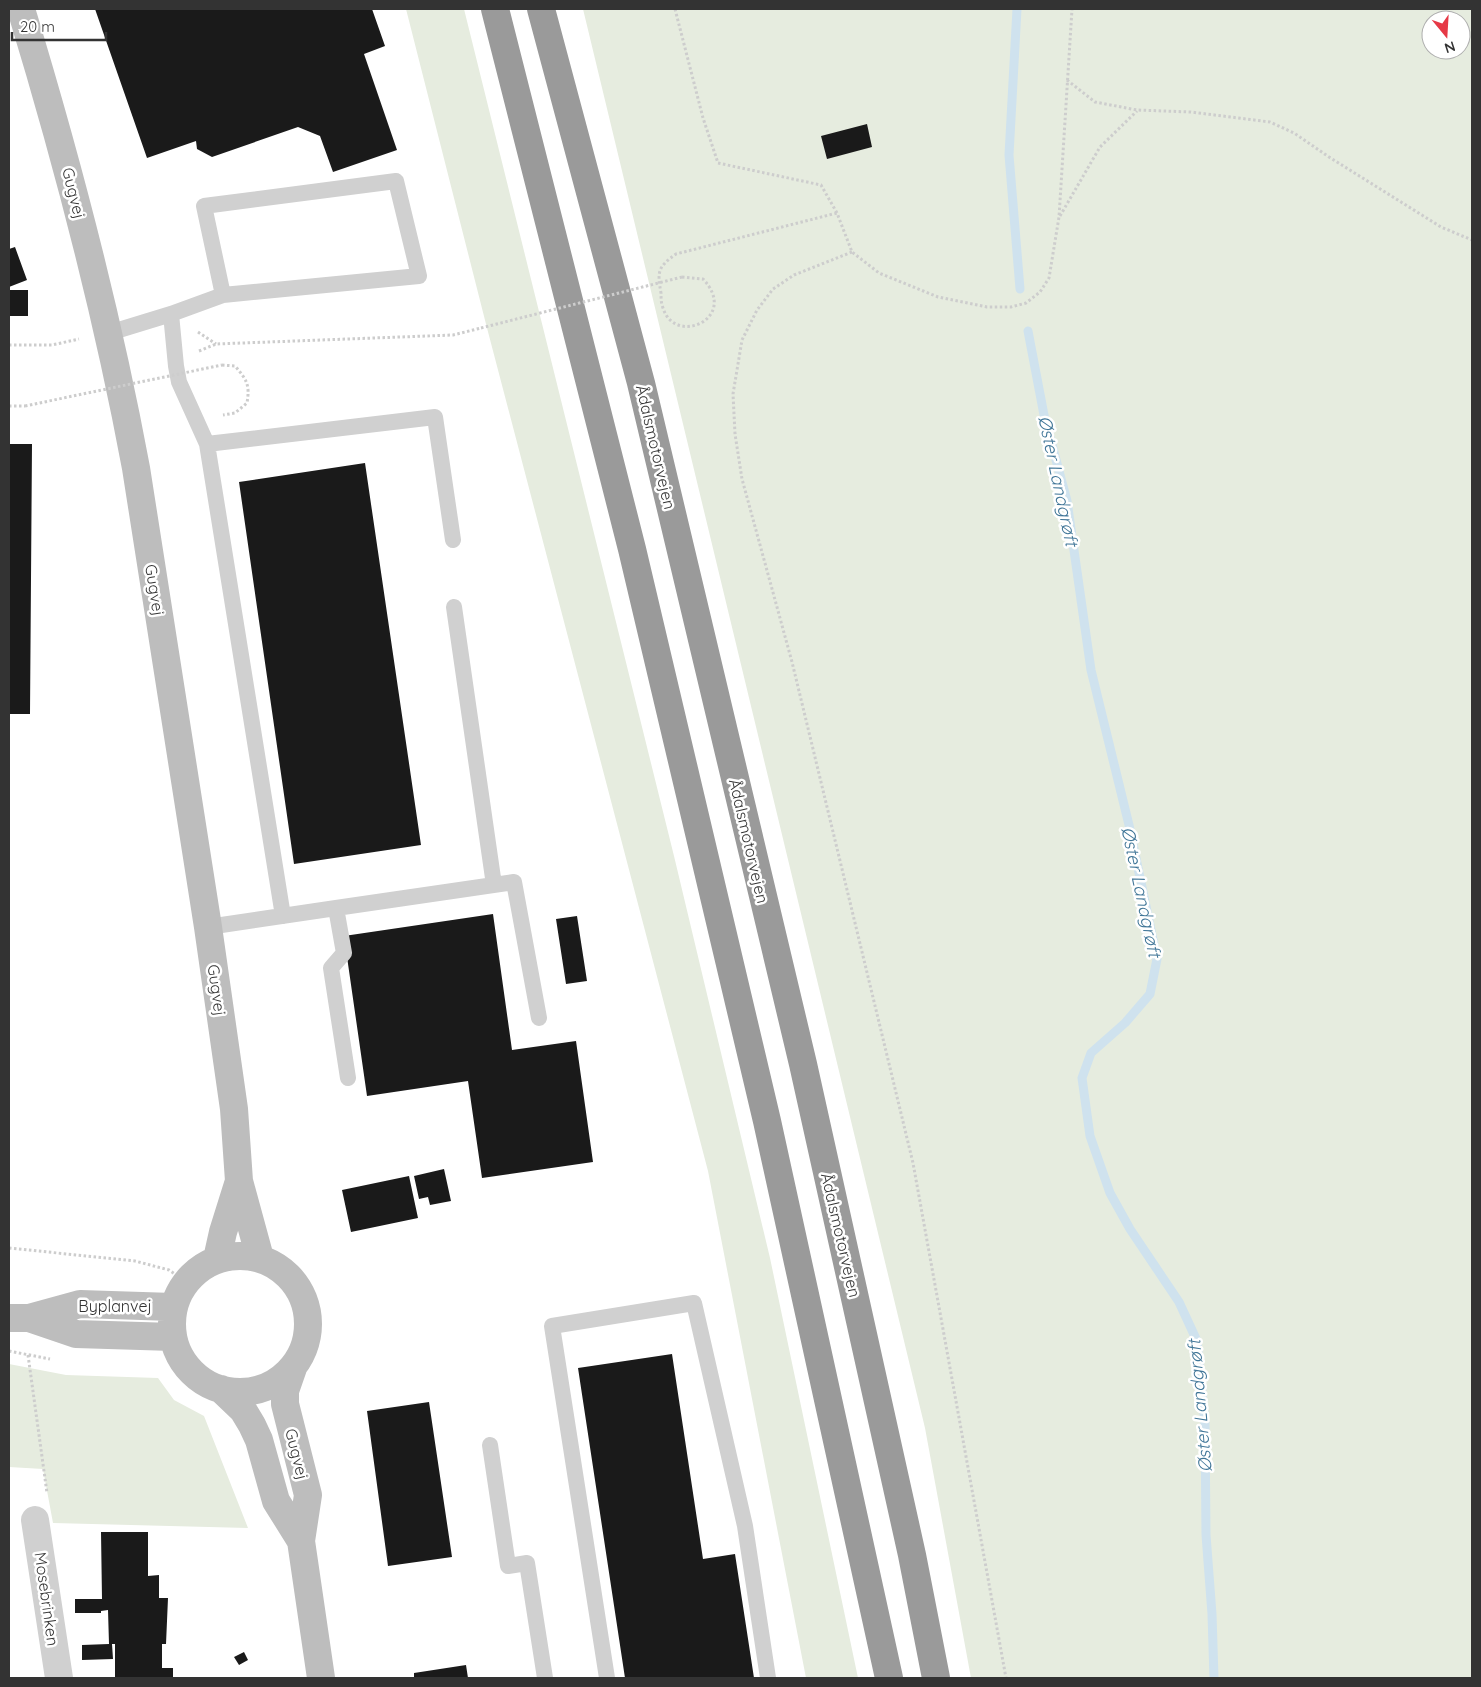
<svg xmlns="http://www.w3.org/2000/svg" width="1481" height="1687" font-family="Quicksand,sans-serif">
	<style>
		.green { fill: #e6ecdf; fill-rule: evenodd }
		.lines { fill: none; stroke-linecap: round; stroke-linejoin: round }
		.stream { stroke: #cfe2ee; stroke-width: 9 }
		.building { fill: #1a1a1a }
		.path { stroke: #cdcdcd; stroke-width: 3; stroke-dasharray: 2.5 2.5; stroke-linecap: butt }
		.lane { stroke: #d0d0d0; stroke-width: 16 }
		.street { stroke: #d0d0d0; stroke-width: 28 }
		.secondary { stroke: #bdbdbd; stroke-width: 28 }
		.highway { stroke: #9a9a9a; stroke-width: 28 }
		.path-bridge { stroke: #cdcdcd; stroke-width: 3; stroke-dasharray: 2.5 2.5; stroke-linecap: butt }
		.labels { text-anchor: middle; stroke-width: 5; stroke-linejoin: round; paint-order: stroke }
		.street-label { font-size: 16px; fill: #333; stroke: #fff }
		.water-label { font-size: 18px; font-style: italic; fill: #3f7597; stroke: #fff }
	</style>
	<rect width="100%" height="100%" fill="#fff"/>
	<path class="green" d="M406,9H464L674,856L770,1258L858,1678H806L708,1171L487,328Z
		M583,9H1472V1678H971L925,1428ZM1431,20H1461V50H1431Z
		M9,1364L66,1375L158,1378L174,1400L204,1416L248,1528L53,1523L43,1469L9,1467Z"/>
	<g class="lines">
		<path class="stream" d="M1017,9L1009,155L1020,289
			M1028,331L1044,415L1067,501L1091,670L1129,825L1157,959L1150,994L1125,1023L1091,1053L1082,1078L1090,1136L1110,1193L1130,1229L1179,1302L1197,1341L1205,1424L1206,1535L1212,1614L1214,1678"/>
	</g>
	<path class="building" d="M95,9H372L385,46L364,54L397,150L333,172L320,136L298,127L212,157L197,149L196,141L147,158Z
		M867,124L872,147L827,159L821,136Z
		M15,247L27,280L9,287V249Z
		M9,290H28V316H9Z
		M9,444H32L30,714H9Z
		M365,463L421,845L294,864L239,482Z
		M493,914L512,1050L576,1041L593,1162L482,1178L468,1081L367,1096L344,936Z
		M577,916L587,981L566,984L556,919Z
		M444,1169L451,1201L430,1205L428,1197L419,1199L414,1176Z
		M409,1176L418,1218L351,1232L342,1190Z
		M672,1354L703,1559L735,1554L754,1678H625L578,1368Z
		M429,1402L452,1557L388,1566L367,1411Z
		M101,1532H148V1576L159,1575V1598H168L166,1644H162V1668H173V1678H115V1644H112L113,1659L82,1660V1645L109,1644L108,1610L101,1611V1613H75V1599H102Z
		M244,1652L248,1660L239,1665L234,1657Z
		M466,1665L468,1678H414V1673Z"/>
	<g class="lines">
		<path class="path" d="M675,9L703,118L718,163L821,185L837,213L852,252L879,273L938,297L987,307H1011L1026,303L1040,292L1049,278L1059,217L1072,9
			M1067,80L1095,102L1137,110L1191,112L1270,122L1294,133L1329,157L1441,227L1472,240
			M1060,216L1100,147L1137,111
			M852,252L794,275L773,289L757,310L742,340L733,394L735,434L742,479L792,662L913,1163L1006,1678
			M682,277L703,279C740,318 675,347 663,308C661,303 661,298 661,293C657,271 658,267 676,254L837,213
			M198,332L216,344
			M9,345H52L79,339
			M199,351L216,344L453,335L481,328
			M222,365L235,366C247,380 250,385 247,403L235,413L223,415
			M9,406H25
			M9,1248L135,1261L169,1270L179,1277
			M9,1351L50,1359
			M28,1355L47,1493"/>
		<path class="lane" d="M171,314L176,366L179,382L207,444L435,417L453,540
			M109,333L171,314L223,295L204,206L396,181L419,276L223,295
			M207,444L283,916
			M454,607L494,885
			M336,908L514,882L539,1018
			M208,927L336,908L344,953L331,968L348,1078
			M490,1445L508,1566L527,1563L545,1678
			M607,1678L552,1326L694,1303L745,1526L768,1678"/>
		<path class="street" d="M35,1520L59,1678"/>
		<path class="secondary" d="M21,9C67,160 107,312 136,468L208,927L234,1109L239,1181L260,1258
			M172 1324a68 68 0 1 1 136 0a68 68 0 1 1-136 0Z
			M217,1259L223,1232L239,1181
			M9,1318H29L80,1304L173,1307
			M29,1318L76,1334L173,1337
			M293,1368L285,1391V1404L308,1495L301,1541L321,1678
			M221,1389L243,1410L252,1425L259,1440L276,1501L301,1541"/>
		<path class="highway" d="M495,9L632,549L767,1121L889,1678
			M541,9L641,383L803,1064L912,1555L936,1678"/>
		<path class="path-bridge" d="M481,328L682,277
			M25,406L222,365"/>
	</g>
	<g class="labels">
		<g class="street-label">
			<text transform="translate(74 193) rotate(76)" y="6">Gugvej</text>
			<text transform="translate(656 447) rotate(77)" y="6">Ådalsmotorvejen</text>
			<text transform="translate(155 590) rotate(81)" y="6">Gugvej</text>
			<text transform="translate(749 841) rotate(77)" y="6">Ådalsmotorvejen</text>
			<text transform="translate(217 990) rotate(82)" y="6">Gugvej</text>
			<text transform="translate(841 1235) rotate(77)" y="6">Ådalsmotorvejen</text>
			<text x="115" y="1312">Byplanvej</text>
			<text transform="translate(297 1454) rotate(76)" y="6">Gugvej</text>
			<text transform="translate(47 1599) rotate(82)" y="6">Mosebrinken</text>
		</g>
		<g class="water-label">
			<text transform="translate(1058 481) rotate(78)" y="6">Øster Landgrøft</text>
			<text transform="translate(1141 892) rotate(78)" y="6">Øster Landgrøft</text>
			<text transform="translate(1200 1406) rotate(-95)" y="6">Øster Landgrøft</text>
		</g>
	</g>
	<rect width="1481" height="1687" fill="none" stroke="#333333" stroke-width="20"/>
	<g transform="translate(1446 35) rotate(162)"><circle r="24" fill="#ffffff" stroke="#adadad"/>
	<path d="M0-4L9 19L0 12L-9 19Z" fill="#e63946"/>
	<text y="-8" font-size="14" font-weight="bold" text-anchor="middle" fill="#333333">N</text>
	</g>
	<path d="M12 32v8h94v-8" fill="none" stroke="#333333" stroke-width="2.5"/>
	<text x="20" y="32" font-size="15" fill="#333333" stroke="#ffffff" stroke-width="4" paint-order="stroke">20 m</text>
</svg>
